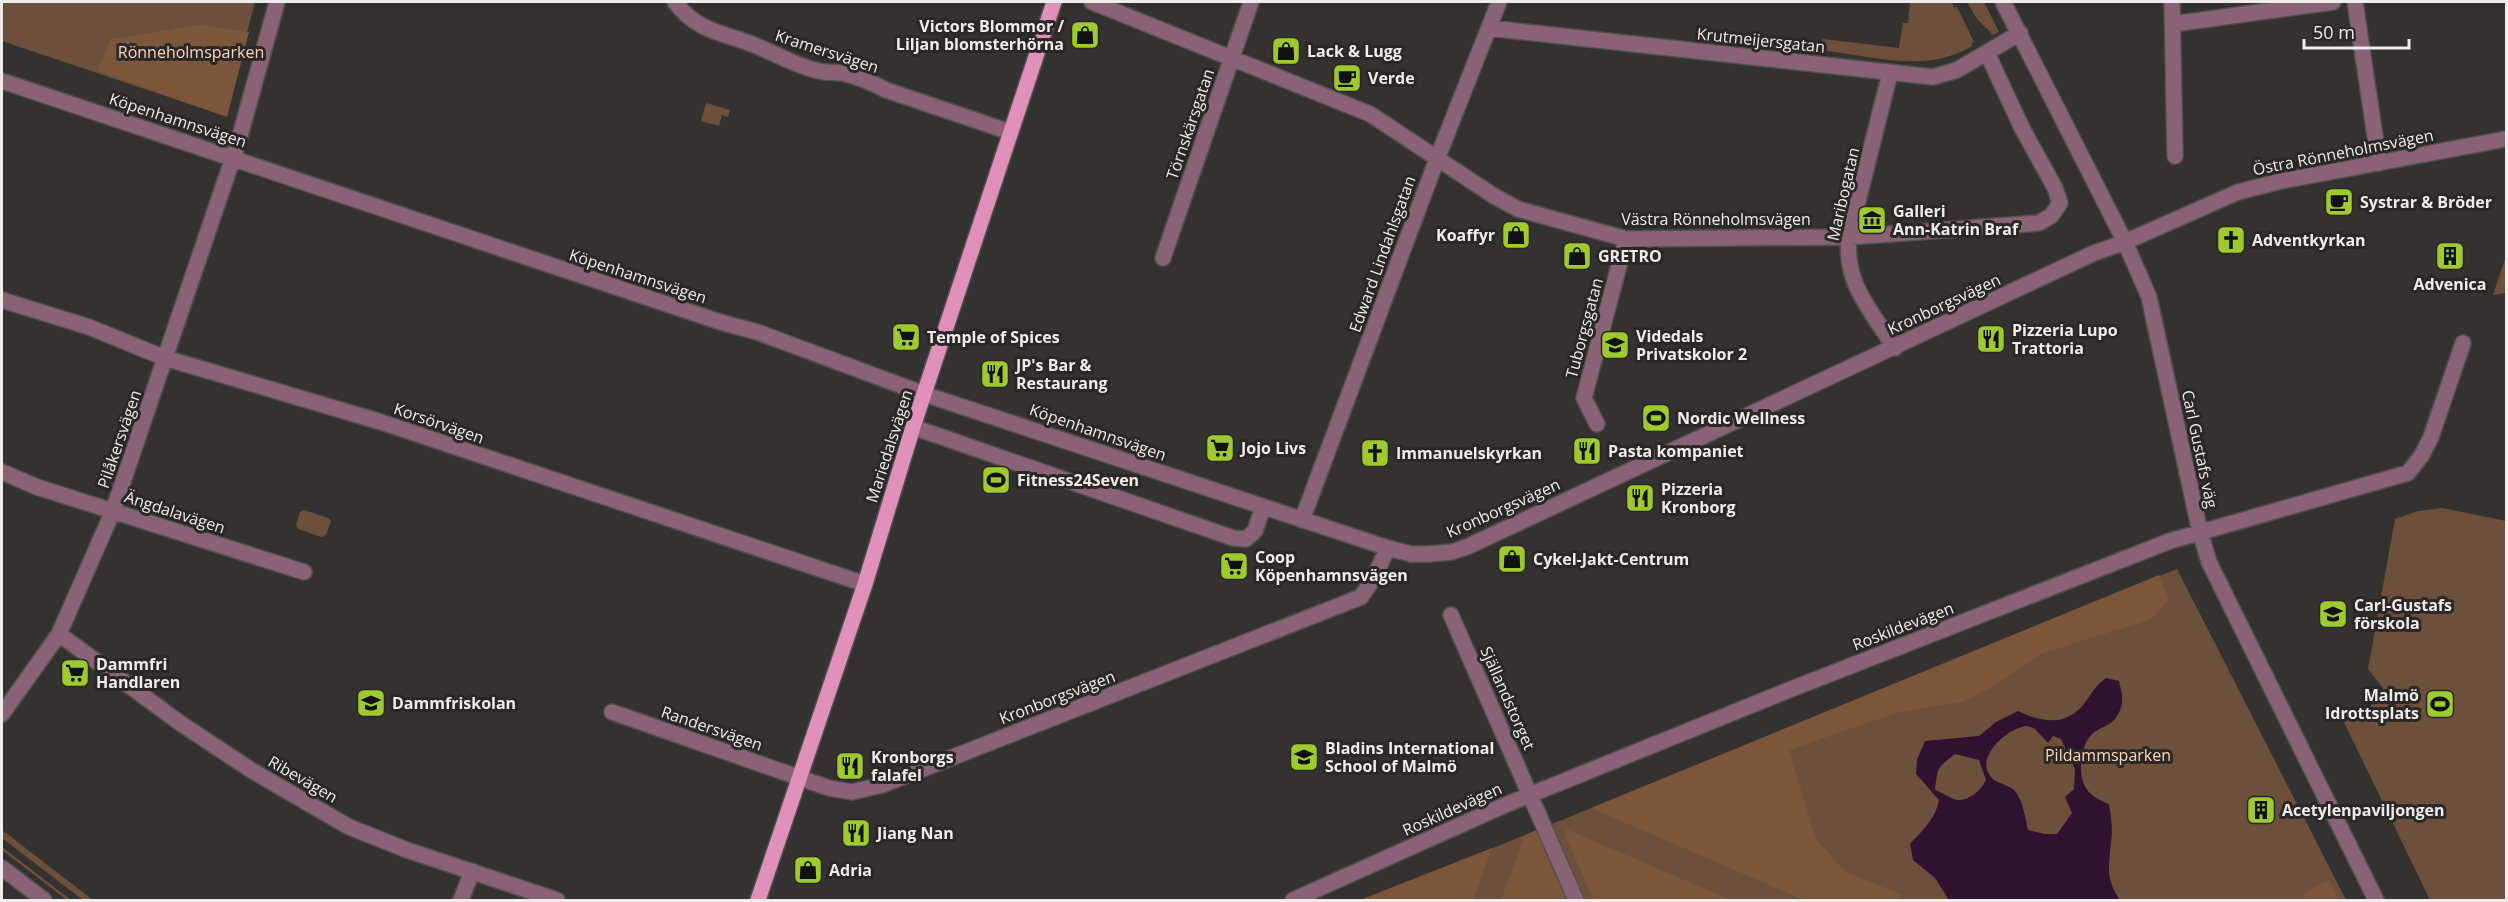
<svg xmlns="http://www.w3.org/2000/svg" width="2508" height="902" font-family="'Open Sans',sans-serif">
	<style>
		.green { fill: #6d503b }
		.forest { fill: #7c563a }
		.water { fill: #2e122f; fill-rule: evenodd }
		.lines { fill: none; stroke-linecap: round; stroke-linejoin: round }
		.minor-casing { stroke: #524f4f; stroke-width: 18 }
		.major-casing { stroke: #524f4f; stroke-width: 18 }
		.minor { stroke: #896275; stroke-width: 15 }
		.major { stroke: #df91b9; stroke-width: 15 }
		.labels { text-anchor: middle; stroke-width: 6; stroke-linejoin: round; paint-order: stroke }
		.poi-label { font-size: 16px; font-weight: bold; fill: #eeecec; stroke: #2a2727; text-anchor: start }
		.street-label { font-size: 16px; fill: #eeecec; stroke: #2a2727 }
		.park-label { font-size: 16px; fill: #fcd5ba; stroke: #2a2727 }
	</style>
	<rect width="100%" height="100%" fill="#343131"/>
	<path class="green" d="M2,2H255L225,116L2,41Z
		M1910,2H1952L1954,8L1957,7L1974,42L1971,44L1972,46C1927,74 1870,56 1821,50L1823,39L1899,48L1903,23H1908Z
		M1967,2H1984L1999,32L1993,35L1977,19Z
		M706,103L730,110L728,117L722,115L719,126L701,121Z
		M2506,256V293L2493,295Z
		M2442,508L2506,521V900H2430L2343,720L2379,701L2383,688L2368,669L2395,519L2418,511Z
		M304,510L328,518L331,521L326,535L322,537L298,529L296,525L300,512Z
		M2177,569L2346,900H1360L1400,886Z
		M2,830L93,900H83L2,838Z
		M2,847L71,900H67L2,850Z"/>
	<path class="forest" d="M201,25L249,32L227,117L98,71L110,40Z
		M2159,575L2169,600L2151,619L2040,654L2000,682L1963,702L1899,712L1789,750L1816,840L1846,872L1900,894L1901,900H1804L1591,808Z
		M1539,829L1568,900H1501L1525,835Z
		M1566,829L1731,900H1593L1566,836Z
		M1492,848L1473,900H1360Z
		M2329,880L2339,900H2306L2303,894Z"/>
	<path class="water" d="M2106,678L2119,681C2122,694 2125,704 2117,716C2110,727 2099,727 2091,735C2081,746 2078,771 2084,784C2088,795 2099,800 2109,804C2111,816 2113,829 2111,842C2109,866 2105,879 2120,900H1949L1935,878L1913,860L1910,844C1922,831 1936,818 1939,800L1916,774L1917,760L1925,741L1979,736L1996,722L2018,711C2040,722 2066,727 2084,704C2093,692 2094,687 2106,678ZM2026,726L2034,728L2048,743L2053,736L2061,739L2075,769L2074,789L2065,797L2072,813L2057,834H2045L2028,830C2025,817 2023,800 2014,790C2009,785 1999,784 1993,779C1972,759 2006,729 2026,726ZM1955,754L1979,760L1986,780C1981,791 1966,804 1953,799C1947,796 1941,792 1935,790C1938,767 1936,769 1955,754Z"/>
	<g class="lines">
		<g class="minor-casing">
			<path id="minor" d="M675,2C699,34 725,32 759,47C780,56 801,68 824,72C830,73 837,72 843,73C858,77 873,83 886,90L1010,132
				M1092,2L1370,114L1494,196L1518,209L1626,239L1849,237L2039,223L2051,216L2060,203L2055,188L2022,128L1987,53
				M2003,2L2125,242L2149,297L2200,532L2209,562L2376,900
				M2172,2L2175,156
				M2355,2L2379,163
				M2173,24L2333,2
				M1489,28L1933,77L1957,70L2020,33
				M1890,73L1849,237C1844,284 1871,310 1895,348
				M2,81L720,322L757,332L924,394L1388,548L1411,554H1428L1452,552L1469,546L2094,253L2125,242L2238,192L2281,181L2506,139
				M1163,258L1251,2
				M2,300L89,327L165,358L381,422L865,584
				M1597,424L1584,398L1626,239
				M913,427L1233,538L1246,539L1255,531L1263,507
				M2,472L37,487L304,572
				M1302,520L1437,159L1499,2
				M1451,615L1576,900
				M59,634L180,723L251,770L349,827L407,850L557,900
				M612,712L829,788L852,792L882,785L1361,597L1372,581L1388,548
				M2,714L59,634L113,511L238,143L277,2
				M2,868L44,900
				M461,900L472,871
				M1293,900L1505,805L1789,690L2170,541L2408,473L2422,455L2431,437L2463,343"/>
		</g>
		<g class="major-casing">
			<path id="major" d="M758,900L865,584L913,427L1054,2"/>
		</g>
		<use href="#minor" class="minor"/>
		<use href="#major" class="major"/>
	</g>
	<defs>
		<g id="shop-square" transform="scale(1.5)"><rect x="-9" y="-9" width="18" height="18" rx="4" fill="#9fca2d" stroke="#2a2727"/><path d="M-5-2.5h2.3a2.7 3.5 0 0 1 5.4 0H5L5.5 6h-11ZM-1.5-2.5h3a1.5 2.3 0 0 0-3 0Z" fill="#111"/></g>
		<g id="cafe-square" transform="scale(1.5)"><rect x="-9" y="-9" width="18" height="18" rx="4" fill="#9fca2d" stroke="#2a2727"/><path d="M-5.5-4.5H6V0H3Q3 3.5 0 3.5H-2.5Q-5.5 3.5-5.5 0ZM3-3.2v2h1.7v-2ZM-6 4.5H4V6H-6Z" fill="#111"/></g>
		<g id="museum-square" transform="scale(1.5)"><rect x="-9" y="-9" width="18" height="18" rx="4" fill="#9fca2d" stroke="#2a2727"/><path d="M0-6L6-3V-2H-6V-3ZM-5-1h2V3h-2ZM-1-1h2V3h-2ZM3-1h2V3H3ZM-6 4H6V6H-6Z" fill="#111"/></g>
		<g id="church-square" transform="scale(1.5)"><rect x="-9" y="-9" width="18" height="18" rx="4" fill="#9fca2d" stroke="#2a2727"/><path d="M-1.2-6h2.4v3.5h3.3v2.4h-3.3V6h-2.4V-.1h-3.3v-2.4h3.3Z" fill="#111"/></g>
		<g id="building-square" transform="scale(1.5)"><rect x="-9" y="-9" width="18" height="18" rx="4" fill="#9fca2d" stroke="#2a2727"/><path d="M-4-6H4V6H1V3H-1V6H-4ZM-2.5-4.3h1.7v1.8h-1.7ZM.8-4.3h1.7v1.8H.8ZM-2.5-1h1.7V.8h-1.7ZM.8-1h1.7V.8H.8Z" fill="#111"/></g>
		<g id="supermarket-square" transform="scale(1.5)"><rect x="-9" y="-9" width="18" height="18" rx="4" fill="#9fca2d" stroke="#2a2727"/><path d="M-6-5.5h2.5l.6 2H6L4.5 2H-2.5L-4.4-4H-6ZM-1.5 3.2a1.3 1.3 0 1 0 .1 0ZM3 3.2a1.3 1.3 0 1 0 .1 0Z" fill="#111"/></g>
		<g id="restaurant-square" transform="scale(1.5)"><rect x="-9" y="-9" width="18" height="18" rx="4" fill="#9fca2d" stroke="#2a2727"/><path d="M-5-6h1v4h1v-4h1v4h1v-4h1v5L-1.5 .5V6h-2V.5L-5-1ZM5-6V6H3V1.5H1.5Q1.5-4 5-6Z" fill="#111"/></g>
		<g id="school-square" transform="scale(1.5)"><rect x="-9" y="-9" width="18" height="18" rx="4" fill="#9fca2d" stroke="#2a2727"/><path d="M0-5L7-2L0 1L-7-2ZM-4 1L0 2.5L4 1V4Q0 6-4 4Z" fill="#111"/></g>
		<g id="stadium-square" transform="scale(1.5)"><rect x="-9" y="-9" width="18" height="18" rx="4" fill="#9fca2d" stroke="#2a2727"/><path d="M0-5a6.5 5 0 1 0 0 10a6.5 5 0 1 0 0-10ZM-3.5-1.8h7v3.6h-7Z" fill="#111"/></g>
	</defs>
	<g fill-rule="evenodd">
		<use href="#shop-square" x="1085" y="35"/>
		<use href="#shop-square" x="1286" y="51"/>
		<use href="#cafe-square" x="1347" y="78"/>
		<use href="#cafe-square" x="2339" y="202"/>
		<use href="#museum-square" x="1872" y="220"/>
		<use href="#shop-square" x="1516" y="235"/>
		<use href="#church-square" x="2231" y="240"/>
		<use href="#shop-square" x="1577" y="256"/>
		<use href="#building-square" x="2450" y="256"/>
		<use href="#supermarket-square" x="906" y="337"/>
		<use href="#restaurant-square" x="1991" y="339"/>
		<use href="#school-square" x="1615" y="345"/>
		<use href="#restaurant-square" x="995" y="374"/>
		<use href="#stadium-square" x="1656" y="418"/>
		<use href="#supermarket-square" x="1220" y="448"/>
		<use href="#restaurant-square" x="1587" y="451"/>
		<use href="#church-square" x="1375" y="453"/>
		<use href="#stadium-square" x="996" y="480"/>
		<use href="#restaurant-square" x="1640" y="498"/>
		<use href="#shop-square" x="1512" y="559"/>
		<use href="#supermarket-square" x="1234" y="566"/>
		<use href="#school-square" x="2333" y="614"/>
		<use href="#supermarket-square" x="75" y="673"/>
		<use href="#school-square" x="371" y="703"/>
		<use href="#stadium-square" x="2440" y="704"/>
		<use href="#school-square" x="1304" y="757"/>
		<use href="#restaurant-square" x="850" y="766"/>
		<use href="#building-square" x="2261" y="810"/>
		<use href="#restaurant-square" x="856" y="833"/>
		<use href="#shop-square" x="808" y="870"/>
	</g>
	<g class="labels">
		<g class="poi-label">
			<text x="1064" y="32" text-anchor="end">Victors Blommor /<tspan x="1064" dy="18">Liljan blomsterhörna</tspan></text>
			<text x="1307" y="57">Lack &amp; Lugg</text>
			<text x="1368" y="84">Verde</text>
			<text x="2360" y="208">Systrar &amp; Bröder</text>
			<text x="1893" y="217">Galleri<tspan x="1893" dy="18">Ann-Katrin Braf</tspan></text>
			<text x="1495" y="241" text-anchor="end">Koaffyr</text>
			<text x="2252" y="246">Adventkyrkan</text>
			<text x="1598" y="262">GRETRO</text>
			<text x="2450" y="290" text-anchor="middle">Advenica</text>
			<text x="2012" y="336">Pizzeria Lupo<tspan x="2012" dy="18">Trattoria</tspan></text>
			<text x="1636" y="342">Videdals<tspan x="1636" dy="18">Privatskolor 2</tspan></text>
			<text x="927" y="343">Temple of Spices</text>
			<text x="1016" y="371">JP's Bar &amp;<tspan x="1016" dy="18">Restaurang</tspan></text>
			<text x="1677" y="424">Nordic Wellness</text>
			<text x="1241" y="454">Jojo Livs</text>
			<text x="1608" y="457">Pasta kompaniet</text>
			<text x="1396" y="459">Immanuelskyrkan</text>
			<text x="1017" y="486">Fitness24Seven</text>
			<text x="1661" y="495">Pizzeria<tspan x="1661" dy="18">Kronborg</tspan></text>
			<text x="1255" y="563">Coop<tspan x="1255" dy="18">Köpenhamnsvägen</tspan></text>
			<text x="1533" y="565">Cykel-Jakt-Centrum</text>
			<text x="2354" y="611">Carl-Gustafs<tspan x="2354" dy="18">förskola</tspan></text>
			<text x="96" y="670">Dammfri<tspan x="96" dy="18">Handlaren</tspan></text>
			<text x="2419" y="701" text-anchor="end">Malmö<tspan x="2419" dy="18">Idrottsplats</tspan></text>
			<text x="392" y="709">Dammfriskolan</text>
			<text x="1325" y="754">Bladins International<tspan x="1325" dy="18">School of Malmö</tspan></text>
			<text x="871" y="763">Kronborgs<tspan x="871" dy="18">falafel</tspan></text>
			<text x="2282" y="816">Acetylenpaviljongen</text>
			<text x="877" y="839">Jiang Nan</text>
			<text x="829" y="876">Adria</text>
		</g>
		<g class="street-label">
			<text transform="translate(1761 40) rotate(6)" y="6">Krutmeijersgatan</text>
			<text transform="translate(827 51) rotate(18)" y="6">Kramersvägen</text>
			<text transform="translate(178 120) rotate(18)" y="6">Köpenhamnsvägen</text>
			<text transform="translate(1190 124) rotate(-71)" y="6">Törnskärsgatan</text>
			<text transform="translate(2343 152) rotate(-11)" y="6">Östra Rönneholmsvägen</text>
			<text transform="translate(1843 194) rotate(-77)" y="6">Maribogatan</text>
			<text x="1716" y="225">Västra Rönneholmsvägen</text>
			<text transform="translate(1382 254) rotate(-70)" y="6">Edward Lindahlsgatan</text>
			<text transform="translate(638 276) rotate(18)" y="6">Köpenhamnsvägen</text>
			<text transform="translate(1944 304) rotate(-25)" y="6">Kronborgsvägen</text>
			<text transform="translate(1584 328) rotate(-75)" y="6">Tuborgsgatan</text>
			<text transform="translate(439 423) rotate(19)" y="6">Korsörvägen</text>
			<text transform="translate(1098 432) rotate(19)" y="6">Köpenhamnsvägen</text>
			<text transform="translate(119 439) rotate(-71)" y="6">Pilåkersvägen</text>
			<text transform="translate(889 446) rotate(-72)" y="6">Mariedalsvägen</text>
			<text transform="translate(2200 449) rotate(78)" y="6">Carl Gustafs väg</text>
			<text transform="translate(1503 508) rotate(-24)" y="6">Kronborgsvägen</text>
			<text transform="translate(175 512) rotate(18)" y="6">Ängdalavägen</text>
			<text transform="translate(1903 626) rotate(-21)" y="6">Roskildevägen</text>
			<text transform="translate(1057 697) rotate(-21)" y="6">Kronborgsvägen</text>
			<text transform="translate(1508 698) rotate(66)" y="6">Själlandstorget</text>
			<text transform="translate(712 728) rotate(19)" y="6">Randersvägen</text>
			<text transform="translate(303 779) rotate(30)" y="6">Ribevägen</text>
			<text transform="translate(1452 809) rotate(-24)" y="6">Roskildevägen</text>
		</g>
		<g class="park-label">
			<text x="191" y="58">Rönneholmsparken</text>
			<text x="2108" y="761">Pildammsparken</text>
		</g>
	</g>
	<rect width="2508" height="902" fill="none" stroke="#eeecec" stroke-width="6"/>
	<path d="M2304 39v9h105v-9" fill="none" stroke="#eeecec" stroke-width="3"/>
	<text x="2313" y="39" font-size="18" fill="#eeecec" stroke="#2a2727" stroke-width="4.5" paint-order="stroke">50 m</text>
</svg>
